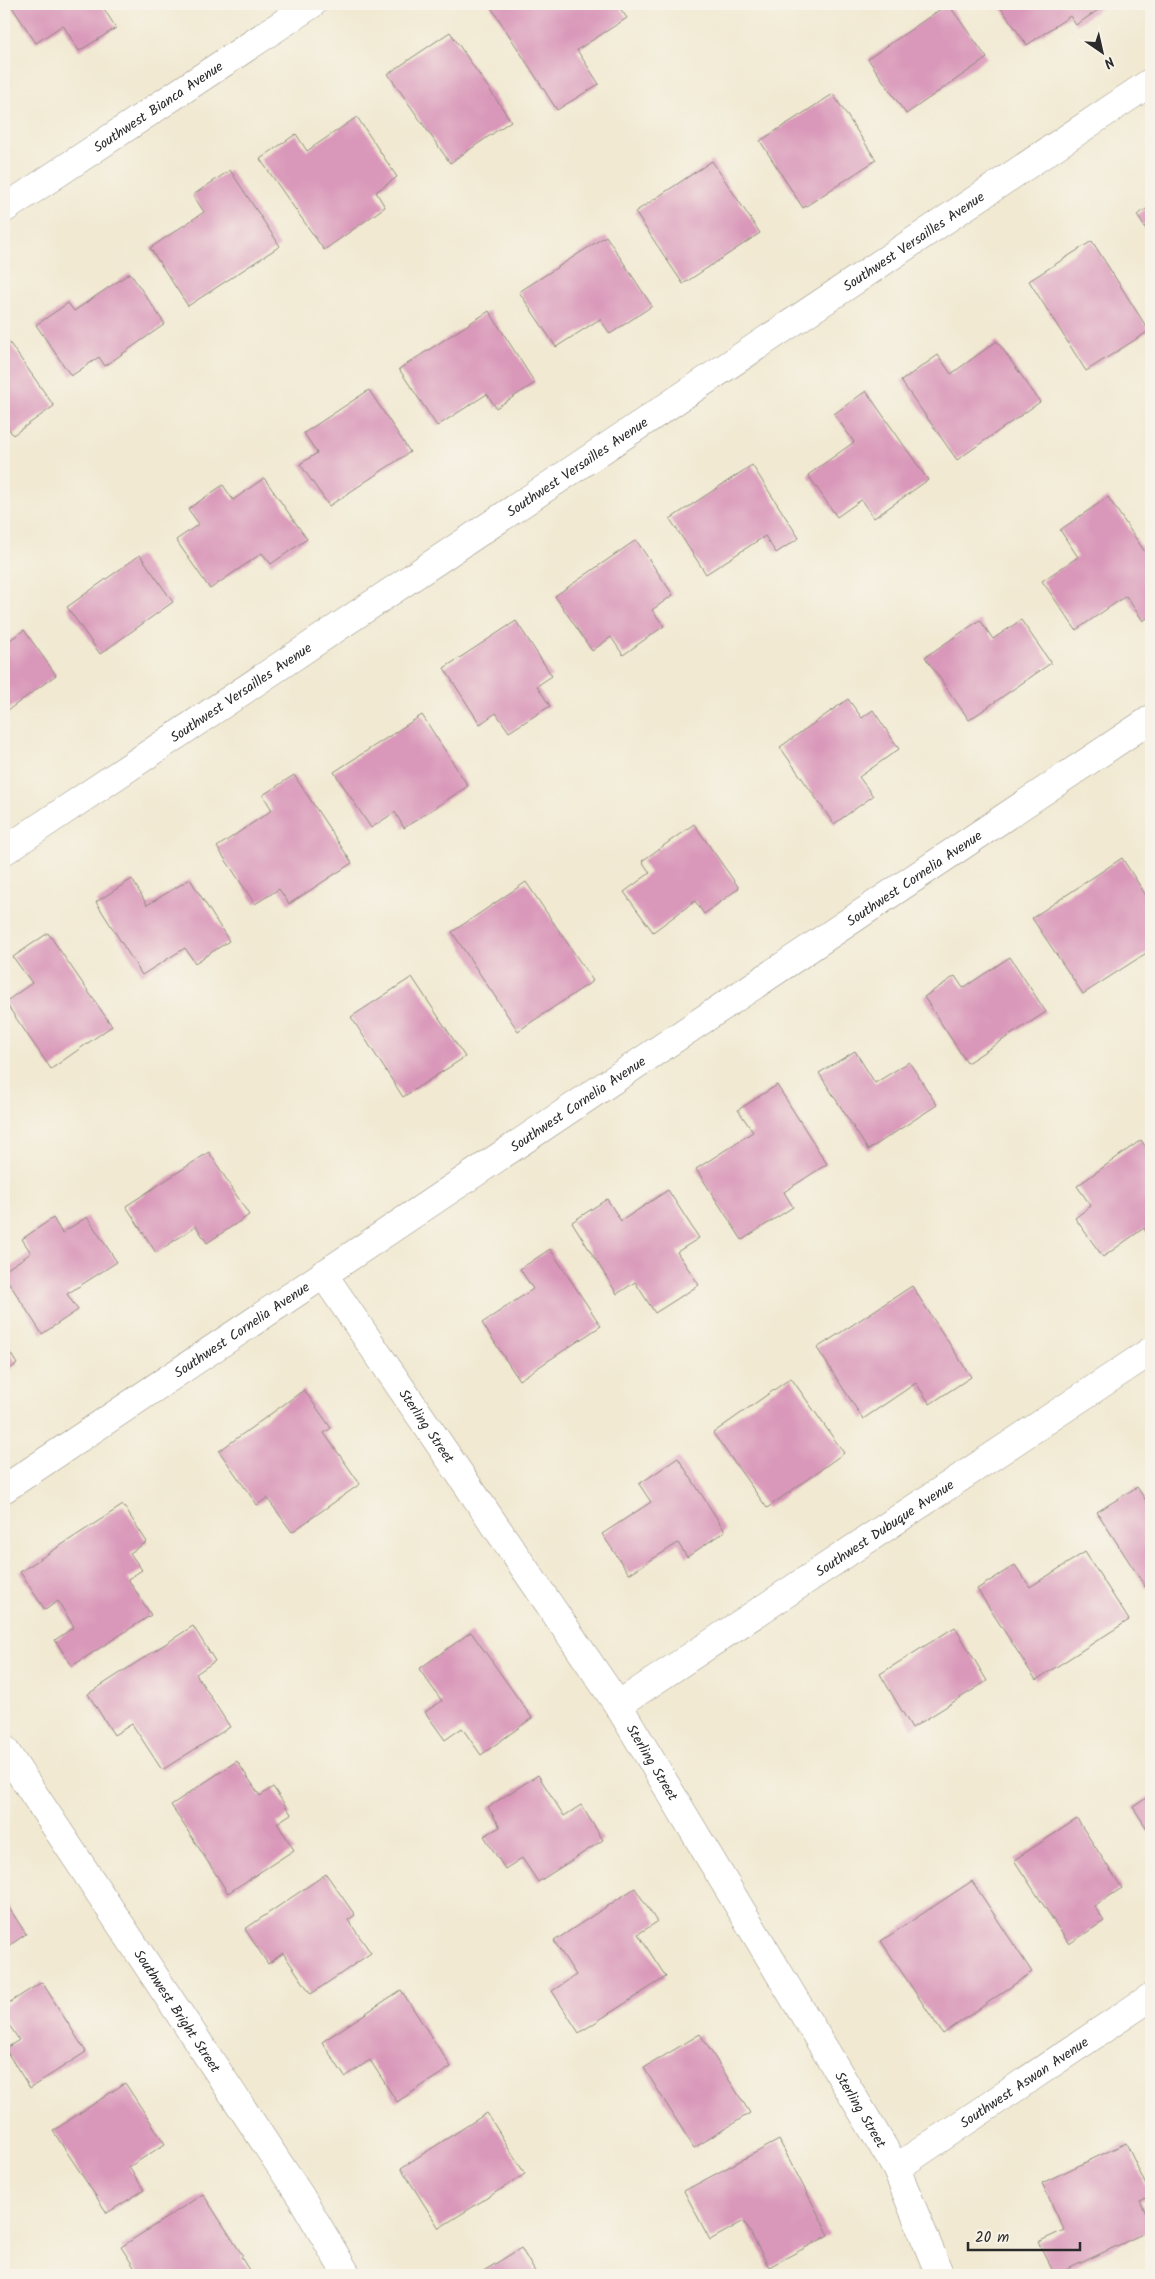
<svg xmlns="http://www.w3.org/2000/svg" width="1155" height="2279" font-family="Kalam,sans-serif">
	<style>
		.building { fill: #d997b9 }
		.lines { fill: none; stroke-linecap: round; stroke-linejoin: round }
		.minor-casing { stroke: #8e8a7e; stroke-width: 29 }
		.minor { stroke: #fff; stroke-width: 28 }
		.labels { text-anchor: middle; stroke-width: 4; stroke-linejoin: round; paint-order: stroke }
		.street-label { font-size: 14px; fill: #2b2b2b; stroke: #f7f3e8 }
	</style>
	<rect width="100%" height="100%" fill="#f7f3e8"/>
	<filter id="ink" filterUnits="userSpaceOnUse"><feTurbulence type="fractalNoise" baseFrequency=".02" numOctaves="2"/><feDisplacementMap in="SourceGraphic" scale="10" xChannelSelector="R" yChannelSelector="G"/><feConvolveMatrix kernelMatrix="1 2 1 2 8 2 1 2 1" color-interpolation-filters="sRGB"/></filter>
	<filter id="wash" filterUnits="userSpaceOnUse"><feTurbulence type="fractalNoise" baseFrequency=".0096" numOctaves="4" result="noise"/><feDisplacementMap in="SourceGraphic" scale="20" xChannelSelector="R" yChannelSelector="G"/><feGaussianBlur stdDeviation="1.12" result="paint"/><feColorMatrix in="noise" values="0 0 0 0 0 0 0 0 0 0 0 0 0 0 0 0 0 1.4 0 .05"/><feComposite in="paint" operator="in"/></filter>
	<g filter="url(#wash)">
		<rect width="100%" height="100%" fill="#f1e9d2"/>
		<g id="blocks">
			<path class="building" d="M10,4H101L116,28L79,51L63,25L36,43Z
				M489,4H617L627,18L577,50L599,84L557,110Z
				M948,4L987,58L906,114L868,59Z
				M998,4H1107L1076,25L1070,16L1027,45Z
				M450,32L511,121L450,163L388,74Z
				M833,94L876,160L803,208L760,141Z
				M357,117L397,177L376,192L385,207L324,250L260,159L296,134L307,151Z
				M712,161L760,233L683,284L635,212Z
				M230,170L280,246L188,306L150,248L204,212L193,195Z
				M1151,206V237L1137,215Z
				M606,236L652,306L610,334L600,319L556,347L519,292Z
				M1092,241L1149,331L1086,371L1029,281Z
				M130,273L165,324L105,366L99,357L71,376L36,325L68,303L74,311Z
				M489,311L535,383L496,408L487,394L437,426L399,369Z
				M4,335L54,406L13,435L4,422Z
				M997,341L1040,402L957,460L901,381L938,355L951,374Z
				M369,390L410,452L329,506L300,464L317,453L304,433Z
				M866,391L928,480L874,518L861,500L837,517L808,475L854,442L834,414Z
				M752,465L799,538L776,553L765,536L706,574L670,519Z
				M264,478L307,539L271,564L262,553L210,589L176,540L199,524L188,509L223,485L233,500Z
				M1108,497L1151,561V615L1143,621L1126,596L1076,630L1042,581L1078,557L1060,530Z
				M636,540L673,595L652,610L664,626L623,655L611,637L592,651L555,596Z
				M140,555L173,602L100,654L67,607Z
				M980,620L993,639L1021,620L1051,663L969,720L925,657Z
				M516,621L552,676L537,686L550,706L509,732L496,713L480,724L444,668Z
				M24,630L56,675L4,713V644Z
				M848,699L862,718L873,710L899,749L859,777L873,796L834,824L780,747Z
				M422,715L468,786L404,828L395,812L371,828L334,772Z
				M294,775L352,863L289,904L279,889L255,904L217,847L272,810L263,795Z
				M694,824L739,888L704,914L695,901L653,932L624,892L650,873L642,861Z
				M1122,858L1151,903V950L1083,994L1032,918Z
				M132,879L147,905L190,879L229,941L195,963L185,948L142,975L96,902Z
				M526,882L593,981L518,1031L452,932Z
				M48,933L112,1026L51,1069L5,1002L32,983L13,957Z
				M1010,957L1046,1012L967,1063L924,997L955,976L963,988Z
				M412,977L465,1057L403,1097L351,1017Z
				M855,1051L875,1083L909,1062L937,1105L868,1150L819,1073Z
				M777,1085L827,1164L784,1192L793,1207L742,1240L696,1169L753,1132L738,1110Z
				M1141,1140L1151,1155V1239L1144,1228L1103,1257L1075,1218L1091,1206L1077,1186Z
				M209,1152L249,1215L207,1243L196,1226L156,1253L126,1206Z
				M668,1190L699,1238L677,1252L699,1285L655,1313L635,1282L617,1294L572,1222L607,1199L621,1221Z
				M87,1217L117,1262L67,1294L78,1310L42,1334L4,1275V1271L31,1253L22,1239L53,1218L62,1233Z
				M550,1249L601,1326L519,1380L482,1323L533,1289L520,1269Z
				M912,1286L971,1377L930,1404L916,1383L863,1419L817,1348Z
				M4,1343L17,1364L4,1373Z
				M791,1378L844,1453L767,1508L713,1433Z
				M304,1390L331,1428L324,1433L360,1484L292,1532L267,1498L257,1505L219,1451Z
				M678,1458L725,1531L687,1557L678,1543L629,1574L602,1534L651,1502L639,1484Z
				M1137,1487L1149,1505L1151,1503V1585L1146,1588L1097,1512Z
				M123,1505L147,1542L130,1553L142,1570L128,1579L151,1615L72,1666L55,1640L74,1627L58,1601L45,1610L20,1572Z
				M1085,1552L1129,1620L1036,1680L977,1589L1015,1565L1030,1587Z
				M193,1626L215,1661L196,1674L230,1727L162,1770L132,1724L114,1735L88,1694Z
				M955,1627L987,1681L912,1728L880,1674Z
				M471,1632L532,1718L481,1755L462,1728L445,1740L425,1712L442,1701L419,1669Z
				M237,1761L260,1796L273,1787L291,1814L277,1823L294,1850L228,1893L171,1805Z
				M538,1775L564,1816L581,1805L603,1840L538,1882L522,1858L505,1869L484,1836L500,1827L488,1807Z
				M1151,1795V1835L1133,1807Z
				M1077,1819L1122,1888L1094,1906L1104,1921L1069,1944L1014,1860Z
				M326,1874L355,1915L348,1920L371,1953L311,1994L283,1953L268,1964L245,1929Z
				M972,1881L1032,1972L943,2034L881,1941Z
				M635,1888L657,1922L638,1934L666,1977L579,2033L552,1991L576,1975L554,1941Z
				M4,1900L26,1934L4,1949Z
				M42,1982L86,2052L30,2088L5,2049L19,2040L4,2017V2006Z
				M401,1990L451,2067L397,2102L370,2060L345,2077L322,2042Z
				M700,2034L750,2113L694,2148L644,2068Z
				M125,2083L165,2144L129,2167L144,2190L107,2213L53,2131Z
				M487,2113L525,2174L439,2228L401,2168Z
				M779,2140L829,2235L769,2267L744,2221L710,2240L684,2191Z
				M1126,2143L1151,2196L1140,2201L1151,2223V2230L1055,2275L1038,2242L1064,2230L1042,2183Z
				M203,2194L243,2256L241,2257L252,2275H139L121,2247Z
				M521,2248L537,2275H477Z"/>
		</g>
	</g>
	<g filter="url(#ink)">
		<use href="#blocks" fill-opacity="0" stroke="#8e8a7e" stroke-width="1"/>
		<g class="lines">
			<g class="minor-casing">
				<g id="minor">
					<path id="s1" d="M4,209L312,4"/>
					<path id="s2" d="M4,851L1151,82"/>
					<path id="s3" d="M323,1274L618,1705L896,2168L940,2275"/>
					<path id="s4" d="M4,1489L1151,719"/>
					<path id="s5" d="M618,1705L1151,1351"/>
					<path id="s6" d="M4,1749L301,2197L347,2275"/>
					<path id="s7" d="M896,2168L1151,1997"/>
				</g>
			</g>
			<use href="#minor" class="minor"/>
		</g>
	</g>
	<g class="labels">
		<g class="street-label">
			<text dy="5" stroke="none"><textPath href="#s1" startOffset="185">Southwest Bianca Avenue</textPath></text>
			<text dy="5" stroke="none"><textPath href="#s2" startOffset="1095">Southwest Versailles Avenue</textPath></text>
			<text dy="5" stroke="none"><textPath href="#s2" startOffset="690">Southwest Versailles Avenue</textPath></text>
			<text dy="5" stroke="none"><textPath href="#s2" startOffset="285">Southwest Versailles Avenue</textPath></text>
			<text dy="5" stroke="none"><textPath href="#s4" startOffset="1096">Southwest Cornelia Avenue</textPath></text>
			<text dy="5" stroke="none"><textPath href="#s4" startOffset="691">Southwest Cornelia Avenue</textPath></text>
			<text dy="5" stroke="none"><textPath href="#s4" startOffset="286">Southwest Cornelia Avenue</textPath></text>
			<text dy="5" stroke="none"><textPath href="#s3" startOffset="184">Sterling Street</textPath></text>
			<text dy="5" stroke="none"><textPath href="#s5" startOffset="320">Southwest Dubuque Avenue</textPath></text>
			<text dy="5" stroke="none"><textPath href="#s3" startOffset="589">Sterling Street</textPath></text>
			<text dy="5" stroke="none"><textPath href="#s6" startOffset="314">Southwest Bright Street</textPath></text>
			<text dy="5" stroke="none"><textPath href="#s7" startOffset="154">Southwest Aswan Avenue</textPath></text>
			<text dy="5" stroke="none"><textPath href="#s3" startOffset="994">Sterling Street</textPath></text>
		</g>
	</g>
	<rect width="1155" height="2279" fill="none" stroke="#f7f3e8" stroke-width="20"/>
	<g transform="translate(1102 52) rotate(146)" stroke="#f7f3e8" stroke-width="4" paint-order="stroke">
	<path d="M0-4L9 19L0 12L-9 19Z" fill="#2b2b2b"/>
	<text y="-8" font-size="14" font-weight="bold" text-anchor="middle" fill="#2b2b2b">N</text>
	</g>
	<path d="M968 2242v8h112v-8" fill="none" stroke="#2b2b2b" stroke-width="2.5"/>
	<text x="975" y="2242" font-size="15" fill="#2b2b2b" stroke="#f7f3e8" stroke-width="4" paint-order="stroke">20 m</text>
</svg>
